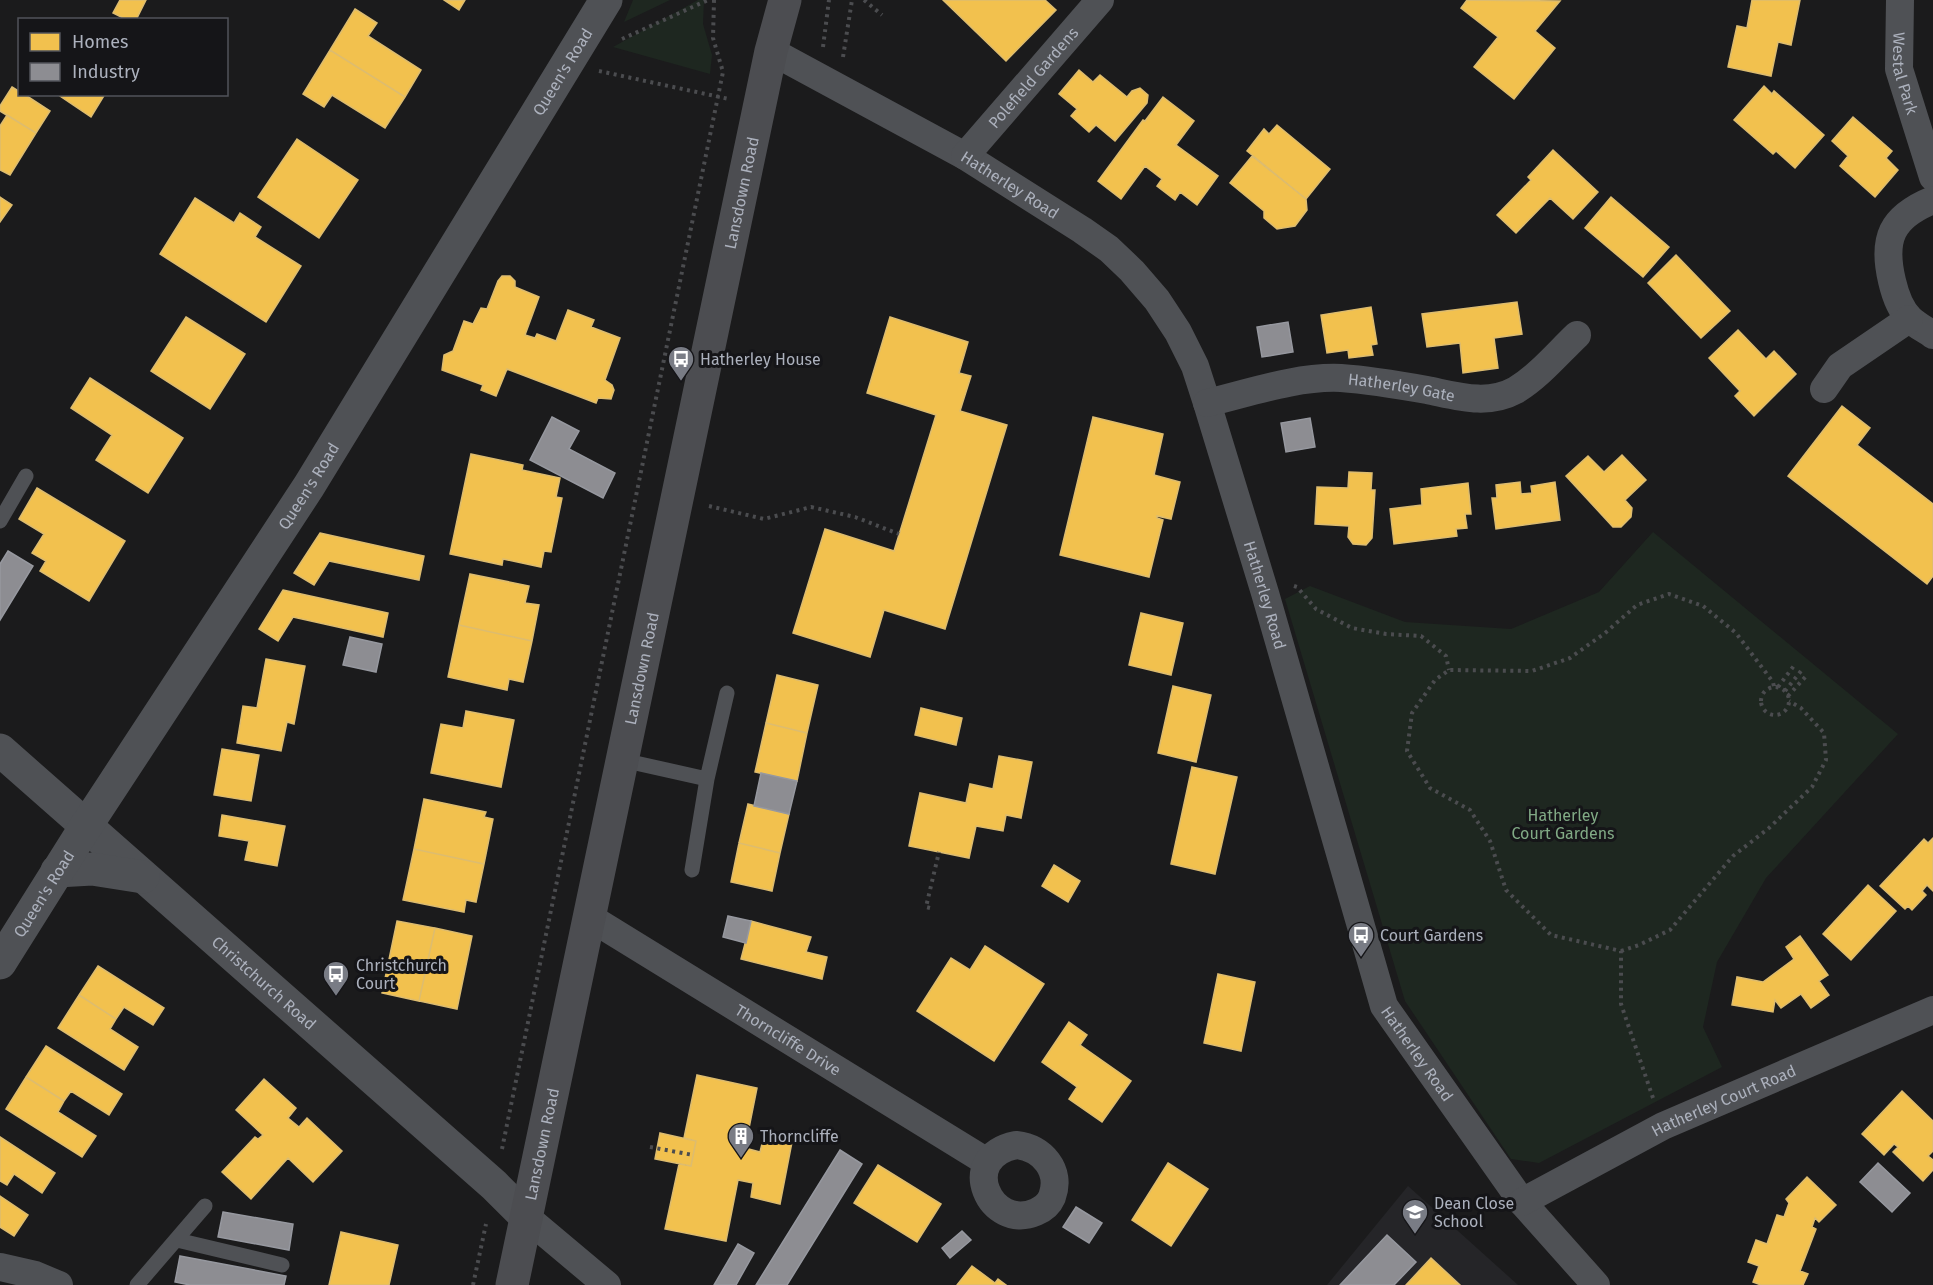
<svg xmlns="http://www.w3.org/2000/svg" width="1933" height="1285" font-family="'Fira Sans',sans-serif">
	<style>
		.built { fill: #252528 }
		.green { fill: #1e2720 }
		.homes { fill: #f2c14e; stroke: #ddbc6f; stroke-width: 1.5 }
		.industry { fill: #8d8d92; stroke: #96989f; stroke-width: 1.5 }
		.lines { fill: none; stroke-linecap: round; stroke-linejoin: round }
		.path { stroke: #4b4c4f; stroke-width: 4; stroke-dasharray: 3 4.5; stroke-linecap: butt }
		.service { stroke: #4f5155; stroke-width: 15 }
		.minor { stroke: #4f5155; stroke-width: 28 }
		.tertiary { stroke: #4f5155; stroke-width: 33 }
		.trunk { stroke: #4c4d51; stroke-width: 33 }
		.labels { text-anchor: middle; stroke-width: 6; stroke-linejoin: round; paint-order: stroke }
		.street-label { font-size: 16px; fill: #acb1bd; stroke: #151518 }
		.poi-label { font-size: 16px; fill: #acb1bd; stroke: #151518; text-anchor: start }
		.park-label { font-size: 16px; fill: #81aa85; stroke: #151518 }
	</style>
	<rect width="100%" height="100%" fill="#1b1b1c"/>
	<path class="built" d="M1408,1186L1518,1285H1327Z"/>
	<path class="green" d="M633,0H670L624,22Z
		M698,0H704L703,24L712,55L710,74L613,47Z
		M1653,532L1898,734L1766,878L1717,962L1703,1027L1722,1067L1539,1163L1511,1159L1405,1001L1285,599L1310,586L1405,622L1511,629L1599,592Z"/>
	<path class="homes" d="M120,0H146L136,20H127L113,13Z
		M444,0H465L459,10Z
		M943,0H1045L1056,10L1006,61Z
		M1467,0L1560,1L1535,31L1555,48L1514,99L1474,67L1498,37L1461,8Z
		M1752,0H1800L1791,45L1778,42L1771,76L1728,67L1737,26L1747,28Z
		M355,9L377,23L368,36L421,70L405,97L330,50Z
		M330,50L405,97L385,128L332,95L324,107L303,94Z
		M1079,70L1093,82L1100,75L1127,97L1132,91L1140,88L1148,95L1147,103L1115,141L1096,125L1089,132L1071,116L1077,109L1059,94Z
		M1764,86L1772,94L1774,91L1824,135L1795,168L1776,151L1773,154L1734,120Z
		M12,87L20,92V94H24L50,111L36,133L0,111V106Z
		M57,94H105L91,117Z
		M1163,97L1194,121L1176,145L1218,176L1197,205L1180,192L1175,200L1157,186L1162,179L1145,166L1121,199L1098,181L1143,120L1145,121Z
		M7,115L36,133L10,175L0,170V126Z
		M1853,117L1892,151L1886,158L1898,170L1875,197L1840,166L1848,156L1832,141Z
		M1277,125L1330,169L1306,199L1247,151L1264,129L1269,134Z
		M297,139L358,180L319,238L258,197Z
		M1553,150L1598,192L1573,219L1550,198L1516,233L1497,215L1531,180L1528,177Z
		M1252,156L1306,199L1307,210L1295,226L1277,229L1264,218V211L1230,183Z
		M0,197L12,205L0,222Z
		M1611,197L1669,247L1643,277L1585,228Z
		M195,198L234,223L240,213L261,227L255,237L301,266L266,322L160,254Z
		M1676,255L1730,311L1701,338L1648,283Z
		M502,276H510L515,281V287L539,297L525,335L535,338L537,334L556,341L568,310L594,320L591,327L620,338L605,380L612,385L614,390L611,399L598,398L596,403L507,369L496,396L481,390L483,385L442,370L444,355L453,351L464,321L473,324L481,308L487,309L498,281Z
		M1517,302L1522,334L1494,338L1498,368L1463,373L1460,343L1427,347L1422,314Z
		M1371,307L1377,344L1371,345L1373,355L1349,358L1348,350L1327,353L1321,315Z
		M186,317L245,354L210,409L151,371Z
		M890,317L968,342L959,373L971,376L960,411L1007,425L945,629L884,610L870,657L793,633L825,529L894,551L936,415L867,393Z
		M1738,330L1766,359L1774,351L1796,374L1754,416L1735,396L1740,391L1709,358Z
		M90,378L183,438L148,493L96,460L112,435L71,408Z
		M1842,406L1870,428L1857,445L1933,504V576L1927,584L1788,476Z
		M1093,417L1163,434L1154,475L1180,482L1171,519L1157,516V518L1163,520L1149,577L1060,555Z
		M471,454L523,465L522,470L560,478L556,497L562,498L551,552L544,551L541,567L503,559L502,565L450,554Z
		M1622,455L1646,480L1625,500L1632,508L1631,517L1621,527H1613L1566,476L1588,456L1604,472Z
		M1349,472L1372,473L1371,490H1375L1372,538L1366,545L1353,544L1348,537L1349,526L1315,524L1317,487L1348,488Z
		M1520,482L1521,494L1532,493L1531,486L1555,482L1560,520L1496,529L1492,498H1497L1496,485Z
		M1468,483L1471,514H1465L1467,528L1456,529L1457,536L1394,544L1390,509L1422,505L1421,489Z
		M37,488L125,541L89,601L40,571L46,561L32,553L44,534L19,519Z
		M320,533L424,556L419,580L329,561L314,585L294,573Z
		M470,574L529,586L525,603L539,605L532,641L459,625Z
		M283,590L388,613L383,637L293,617L278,641L259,629Z
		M1141,613L1183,623L1171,675L1129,665Z
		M459,625L532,641L523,682L509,679L507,690L448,677Z
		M266,659L305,666L294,724L287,722L281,751L237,743L243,706L257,708Z
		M777,675L818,685L807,733L766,723Z
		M1173,686L1211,695L1196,762L1158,753Z
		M921,708L962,718L956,745L915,735Z
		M466,711L514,720L501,787L431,773L441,724L463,728Z
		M766,723L807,733L797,781L755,772Z
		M222,749L259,755L251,801L214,795Z
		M999,756L1032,762L1021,818L1006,815L1003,831L976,826L969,858L909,846L920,793L966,803L970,784L993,789Z
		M1192,767L1237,777L1215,874L1171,864Z
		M424,799L486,812L484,817L493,819L484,864L414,849Z
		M748,804L789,814L780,853L739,843Z
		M222,815L285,826L277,866L245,860L249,841L219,836Z
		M1933,838V891L1927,885L1922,891L1926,895L1912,910L1908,906L1905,909L1880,886L1924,839L1928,843Z
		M739,843L780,853L772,891L731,882Z
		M414,849L484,864L476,902L466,900L464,912L403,900Z
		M1054,865L1080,881L1068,902L1042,886Z
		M1868,885L1896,911L1851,960L1823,934Z
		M397,921L435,928L419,1001L382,993Z
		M751,921L811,937L806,952L827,957L822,979L741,959Z
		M435,928L472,936L457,1009L419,1001Z
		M1800,936L1828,975L1819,981L1829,995L1811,1008L1801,994L1781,1008L1775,1000L1773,1012L1732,1005L1737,977L1763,982L1794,959L1786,947Z
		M985,946L1044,984L994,1061L917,1011L951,958L970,970Z
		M98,966L164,1008L153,1025L124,1007L116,1019L79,995Z
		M1218,974L1255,982L1241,1051L1204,1043Z
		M79,995L116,1019L110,1029L138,1047L124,1070L58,1028Z
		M1069,1022L1087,1035L1080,1045L1131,1081L1102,1122L1069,1099L1077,1087L1042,1062Z
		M46,1046L122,1094L109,1115L71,1091L64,1101L26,1077Z
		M697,1075L757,1088L745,1148L760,1152L764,1136L792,1142L780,1204L751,1197L753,1183L738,1180L726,1241L665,1229L679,1164L691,1166L696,1141L684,1138Z
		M26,1077L64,1101L58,1112L96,1136L82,1157L6,1109Z
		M264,1079L296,1108L288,1118L299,1127L307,1118L342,1151L313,1182L288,1158L251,1199L222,1172L255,1137L258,1139L263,1135L236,1110Z
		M1902,1091L1933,1121V1151L1928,1156L1933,1160V1170L1923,1181L1893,1152L1898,1147L1894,1144L1884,1155L1862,1134Z
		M660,1133L696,1141L691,1166L655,1159Z
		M0,1137L55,1173L42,1193L14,1174L7,1185L0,1181Z
		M1168,1163L1208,1189L1171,1246L1132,1220Z
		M878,1165L941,1204L917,1242L854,1203Z
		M1807,1177L1836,1205L1819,1222L1815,1218L1812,1227L1816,1229L1800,1271L1808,1274L1803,1285H1761L1753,1282L1759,1266L1748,1262L1756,1240L1767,1244L1777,1215L1784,1217L1789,1203L1786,1199Z
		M0,1196L28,1215L14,1236L0,1227Z
		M341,1232L398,1245L389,1285H329Z
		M1431,1258L1460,1285H1406Z
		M972,1266L995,1283L998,1279L1006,1285H957Z"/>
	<path class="industry" d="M1288,322L1293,352L1262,357L1257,327Z
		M552,417L579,431L569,449L615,473L603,498L530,460Z
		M1310,418L1315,447L1286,452L1281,423Z
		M8,551L33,566L0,620V564Z
		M350,637L382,644L376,672L343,665Z
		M761,773L797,781L789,814L754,806Z
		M728,916L751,921L746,943L723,937Z
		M840,1150L862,1164L787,1285H756Z
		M1878,1163L1910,1193L1892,1212L1860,1182Z
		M1076,1207L1102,1223L1089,1243L1063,1227Z
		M223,1212L293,1224L289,1250L218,1237Z
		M962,1231L971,1240L950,1258L942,1248Z
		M1387,1235L1416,1262L1394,1285H1340Z
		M738,1244L754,1253L736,1285H714Z
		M180,1256L286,1276L284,1285H190L175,1282Z"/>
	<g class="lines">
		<path class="path" d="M864,0L882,15
			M622,39L708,0
			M823,47L829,0
			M843,57L852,0
			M599,71L729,99
			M709,506L764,519L811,507L855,517L899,534
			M1294,586L1297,587L1316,609L1352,628L1386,634L1421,636L1446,656L1449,670
			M1761 701a14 14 0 1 1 28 0a14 14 0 1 1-28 0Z
			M1778,687L1796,663
			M1785,691L1801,671
			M1788,696L1808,674
			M930,908L926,907L939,852
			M1621,951L1639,945L1670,930L1733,856L1769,828L1812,787L1826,760L1824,733L1801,708L1789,701
			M1653,1098L1621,1004V951L1551,935L1506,890L1490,841L1470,810L1430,788L1407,751L1412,713L1435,680L1449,670L1532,671L1570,658L1605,633L1637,605L1669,594L1703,606L1736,633L1773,682L1774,687
			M650,1147L693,1155
			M502,1149L723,72L713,38L714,0
			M473,1285L486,1224"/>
		<path class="service" d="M0,521L26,476
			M622,760L707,779
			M692,870L707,779L727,693
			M177,1240L282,1265
			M137,1285L205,1206"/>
		<g class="minor">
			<path id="s1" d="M1900,0L1899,69L1933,177"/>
			<path id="s2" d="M771,51L965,156L1082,230L1109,249L1132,271L1157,300L1178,332L1195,366L1207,403L1265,593L1384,1006L1522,1202L1596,1285"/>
			<path id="s3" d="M965,156L1100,0"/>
			<path d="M1933,200C1891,217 1882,239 1892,281C1895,294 1900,309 1910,319C1916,325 1926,330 1933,335"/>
			<path d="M1824,389L1840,366L1909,319"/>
			<path id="s4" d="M1207,403C1249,393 1297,376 1341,378C1369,380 1399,385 1427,390C1457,396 1487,406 1516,390C1539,376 1558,353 1577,335"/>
			<path id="s5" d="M589,917L987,1162"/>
			<path d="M1016,1145C1042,1148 1062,1170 1052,1197C1049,1204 1043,1209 1036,1212C990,1232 956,1157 1016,1145Z"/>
			<path id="s6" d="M1522,1202L1663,1126L1933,1010"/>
			<path d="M526,1217L607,1285"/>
			<path d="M0,1267L35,1275L59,1285"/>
		</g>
		<g class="tertiary">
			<path id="s7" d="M0,750L494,1185L526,1217"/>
			<path d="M57,871L92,869L143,877"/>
			<path id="s8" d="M0,963L86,826L309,486L606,0"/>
		</g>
		<path class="trunk" id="s9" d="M512,1285L771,51L785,0"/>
	</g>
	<defs>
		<g id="bus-pin" transform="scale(1.35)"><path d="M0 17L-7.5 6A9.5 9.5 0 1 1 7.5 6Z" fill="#797c85" stroke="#151518"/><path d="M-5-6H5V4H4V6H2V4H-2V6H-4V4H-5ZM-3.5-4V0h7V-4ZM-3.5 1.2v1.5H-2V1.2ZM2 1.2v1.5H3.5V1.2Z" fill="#fff"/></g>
		<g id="building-pin" transform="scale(1.35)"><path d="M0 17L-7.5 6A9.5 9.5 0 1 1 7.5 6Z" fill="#797c85" stroke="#151518"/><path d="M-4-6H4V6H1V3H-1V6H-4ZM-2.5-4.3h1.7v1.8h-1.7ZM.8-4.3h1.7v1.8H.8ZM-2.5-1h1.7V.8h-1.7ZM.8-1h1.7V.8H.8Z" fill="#fff"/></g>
		<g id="school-pin" transform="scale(1.35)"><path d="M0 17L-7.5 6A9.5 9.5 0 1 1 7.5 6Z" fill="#797c85" stroke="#151518"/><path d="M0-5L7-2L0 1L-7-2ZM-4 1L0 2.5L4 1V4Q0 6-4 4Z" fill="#fff"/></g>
	</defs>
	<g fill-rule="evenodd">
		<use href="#bus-pin" x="681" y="359"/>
		<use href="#bus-pin" x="1361" y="935"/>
		<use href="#bus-pin" x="336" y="974"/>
		<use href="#building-pin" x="741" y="1136"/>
		<use href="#school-pin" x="1415" y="1212"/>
	</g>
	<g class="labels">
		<g class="street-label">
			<text dy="6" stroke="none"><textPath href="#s8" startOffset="1054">Queen's Road</textPath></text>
			<text dy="6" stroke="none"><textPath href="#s1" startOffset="74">Westal Park</textPath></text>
			<text dy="6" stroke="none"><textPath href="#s3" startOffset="104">Polefield Gardens</textPath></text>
			<text dy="6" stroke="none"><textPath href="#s2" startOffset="274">Hatherley Road</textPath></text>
			<text dy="6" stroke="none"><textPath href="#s9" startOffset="1116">Lansdown Road</textPath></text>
			<text dy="6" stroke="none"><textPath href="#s4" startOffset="198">Hatherley Gate</textPath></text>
			<text dy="6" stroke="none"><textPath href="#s8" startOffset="568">Queen's Road</textPath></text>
			<text dy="6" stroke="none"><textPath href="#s2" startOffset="778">Hatherley Road</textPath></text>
			<text dy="6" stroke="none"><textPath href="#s9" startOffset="630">Lansdown Road</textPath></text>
			<text dy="6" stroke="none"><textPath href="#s8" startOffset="82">Queen's Road</textPath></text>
			<text dy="6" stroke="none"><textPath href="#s7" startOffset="352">Christchurch Road</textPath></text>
			<text dy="6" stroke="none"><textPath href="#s5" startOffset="234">Thorncliffe Drive</textPath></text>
			<text dy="6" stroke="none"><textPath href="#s2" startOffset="1264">Hatherley Road</textPath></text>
			<text dy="6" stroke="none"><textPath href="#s6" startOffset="226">Hatherley Court Road</textPath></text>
			<text dy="6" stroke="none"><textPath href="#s9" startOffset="144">Lansdown Road</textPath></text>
		</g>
		<g class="poi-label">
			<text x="700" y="365">Hatherley House</text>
			<text x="1380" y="941">Court Gardens</text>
			<text x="356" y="971">Christchurch<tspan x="356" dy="18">Court</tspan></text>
			<text x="760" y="1142">Thorncliffe</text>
			<text x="1434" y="1209">Dean Close<tspan x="1434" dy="18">School</tspan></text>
		</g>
		<g class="park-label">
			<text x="1563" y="821">Hatherley<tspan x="1563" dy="18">Court Gardens</tspan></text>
		</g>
	</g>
	<rect x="18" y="18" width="210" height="78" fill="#151518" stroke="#51535a" stroke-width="1.5"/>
	<rect x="30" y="33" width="30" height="18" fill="#f2c14e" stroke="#51535a" stroke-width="1.5"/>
	<text x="72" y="48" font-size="18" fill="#acb1bd">Homes</text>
	<rect x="30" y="63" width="30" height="18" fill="#8d8d92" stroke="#51535a" stroke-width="1.5"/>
	<text x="72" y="78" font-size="18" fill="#acb1bd">Industry</text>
</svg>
